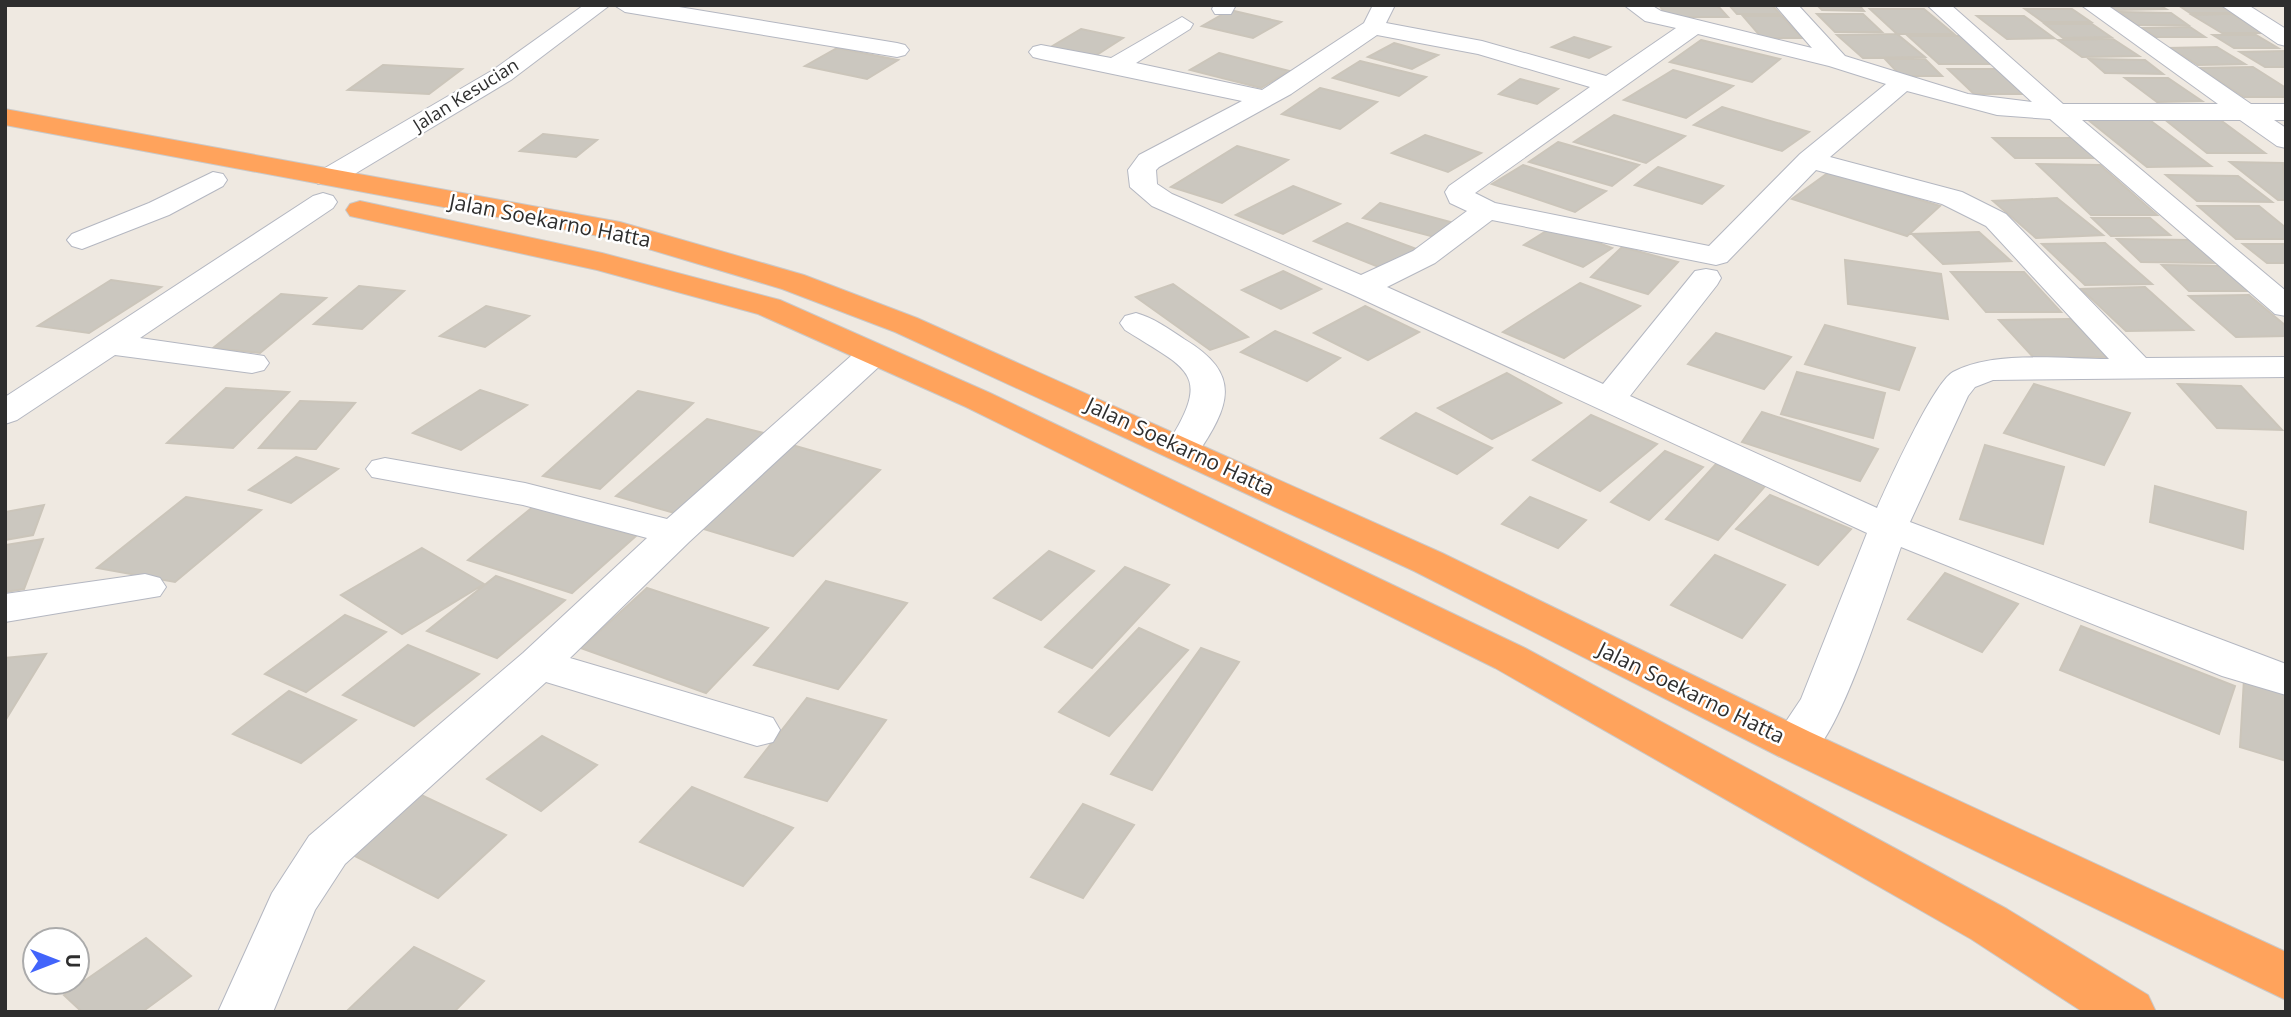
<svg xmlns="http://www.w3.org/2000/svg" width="2291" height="1017" font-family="'Open Sans',sans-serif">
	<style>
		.building { fill: #cbc7bf; stroke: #cbc5ba; stroke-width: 2 }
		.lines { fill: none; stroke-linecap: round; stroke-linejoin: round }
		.street-casing { stroke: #b4b7c1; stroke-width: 2 }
		.highway-casing { stroke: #c9c9c9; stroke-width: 2 }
		.street { fill: #fff; fill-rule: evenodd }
		.highway { fill: #ffa35c; fill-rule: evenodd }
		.labels { text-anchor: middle; stroke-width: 5; stroke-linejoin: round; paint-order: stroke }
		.far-street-label { font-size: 18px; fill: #2e2e2e; stroke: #fff }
		.street-label { font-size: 21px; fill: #2e2e2e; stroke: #fff }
	</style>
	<rect width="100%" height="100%" fill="#efe9e1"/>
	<path class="building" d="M1659,5H1717L1728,17H1668Z
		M1729,5H1772L1780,14H1737Z
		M1817,5H1859L1864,11L1822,10Z
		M2108,5H2159L2166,9L2115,10Z
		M2178,5H2222L2235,13H2190Z
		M1870,9H1924L1954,34H1897Z
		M2025,9H2072L2091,22H2043Z
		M1230,10L1281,22L1253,38L1202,26Z
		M2120,12L2171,13L2188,25H2136Z
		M1817,14H1863L1882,32H1835Z
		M2232,14L2263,33H2222L2192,15Z
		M1743,16H1782L1802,38H1762Z
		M1977,16H2024L2054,38L2007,39Z
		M2045,24H2092L2111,37L2063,38Z
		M2190,27L2205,37H2156L2142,28Z
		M1081,29L1123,38L1092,58L1049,48Z
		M1897,34L1925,57L1863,58L1837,35Z
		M2213,35H2256L2278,48H2234Z
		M1908,36H1967L2001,64H1939Z
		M1574,37L1610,47L1589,58L1552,47Z
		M2113,39L2139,56L2082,57L2058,40Z
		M1701,40L1780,59L1752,82L1670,62Z
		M1394,43L1438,55L1412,69L1368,57Z
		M2217,47L2245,64L2198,65L2170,48Z
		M837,48L898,60L867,79L805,66Z
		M2286,51V67H2265L2240,52Z
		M1219,53L1289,71L1261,88L1190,70Z
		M1885,59H1925L1942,76H1901Z
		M2089,59L2145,60L2163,74L2105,73Z
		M1360,61L1426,77L1399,96L1333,78Z
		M383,65L462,69L429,94L348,90Z
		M2253,67L2286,88V97H2244L2199,68Z
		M1948,69H1998L2026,94H1974Z
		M1673,70L1733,86L1686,118L1624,100Z
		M2125,78H2168L2202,101L2157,102Z
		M1520,79L1558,89L1537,104L1499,94Z
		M1320,88L1377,102L1340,129L1282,114Z
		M1722,107L1809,132L1782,151L1694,125Z
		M1614,115L1685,136L1646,163L1574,142Z
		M2147,118L2211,166L2147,167L2087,119Z
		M2163,118L2219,119L2265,153H2207Z
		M543,134L597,140L576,157L520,151Z
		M1425,135L1481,153L1448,172L1392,153Z
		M1993,138H2078L2102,158H2015Z
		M1558,142L1639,165L1612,186L1529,162Z
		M1237,146L1288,160L1222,203L1171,187Z
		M2230,162L2283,163L2286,200H2278Z
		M2037,164L2100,165L2157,215H2091Z
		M1523,165L1606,191L1575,212L1492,184Z
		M1658,167L1723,186L1702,204L1635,185Z
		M1829,172L1940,206L1907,236L1792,199Z
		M2166,175L2238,176L2272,202L2197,201Z
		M1293,186L1340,204L1283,234L1236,215Z
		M2057,198L2103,235L2036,238L1993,201Z
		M1380,203L1454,223L1438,238L1363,218Z
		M2198,206H2259L2286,228V239H2236Z
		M2092,218H2150L2170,235L2111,236Z
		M1347,223L1419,250L1386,270L1314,241Z
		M1554,226L1612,248L1583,267L1524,245Z
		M1979,232L2011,261L1943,264L1912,234Z
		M2117,239L2191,240L2217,263L2141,262Z
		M2105,243L2152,284L2085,285L2042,244Z
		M2243,244H2286V263H2267Z
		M1622,247L1678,262L1648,294L1591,277Z
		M1845,260L1941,274L1948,319L1848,304Z
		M2162,265L2223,266L2251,291H2189Z
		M1283,271L1321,289L1281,309L1242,290Z
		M1951,272H2024L2061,312H1986Z
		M111,280L161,287L89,333L38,326Z
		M1580,283L1640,306L1564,358L1503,332Z
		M1173,284L1248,337L1210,350L1136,297Z
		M359,286L404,291L362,329L314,324Z
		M2145,287L2193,330L2126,331L2081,289Z
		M281,294L326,298L260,353L213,348Z
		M2249,295L2286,326V336L2236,337L2189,296Z
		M486,306L529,316L485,347L440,336Z
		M1365,306L1419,332L1368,360L1314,333Z
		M2071,319L2109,357L2034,358L1999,320Z
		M1825,325L1915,348L1899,390L1805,364Z
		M1275,331L1340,358L1307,381L1241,352Z
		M1716,333L1791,357L1764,389L1688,364Z
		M1797,372L1885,393L1873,438L1781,414Z
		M1507,373L1561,403L1492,439L1438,408Z
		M2034,384L2130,413L2104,465L2004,433Z
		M2178,384L2241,386L2282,430L2217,428Z
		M226,388L289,392L233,448L167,443Z
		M480,390L527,405L461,450L413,433Z
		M638,391L693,403L600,489L543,476Z
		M300,401L355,403L316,449L259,448Z
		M1762,412L1878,449L1860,481L1742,442Z
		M1416,413L1492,448L1457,474L1381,438Z
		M1591,415L1657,444L1600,491L1533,460Z
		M707,419L764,433L674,513L616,496Z
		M785,443L880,470L793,556L694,526Z
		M1985,445L2064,467L2043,544L1960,519Z
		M1665,451L1703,467L1649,520L1611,502Z
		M296,457L338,469L291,503L249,490Z
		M1716,464L1767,484L1718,540L1666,519Z
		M2155,486L2246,512L2243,549L2150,522Z
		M1770,495L1851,529L1818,565L1736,529Z
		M186,497L261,510L175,582L97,568Z
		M1530,497L1586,520L1558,548L1502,524Z
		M44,505L33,535L5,540V512Z
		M534,506L636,536L572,593L468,560Z
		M43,539L24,589L5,592V545Z
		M422,548L484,584L402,634L341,595Z
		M1049,551L1094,571L1041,620L994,598Z
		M1715,555L1785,585L1742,638L1671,605Z
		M1125,567L1169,585L1092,668L1045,647Z
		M1945,573L2018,604L1982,652L1908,619Z
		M496,576L565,600L497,658L427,631Z
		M826,581L907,603L838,689L754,665Z
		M647,588L768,628L706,693L581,648Z
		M345,615L386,632L306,692L265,674Z
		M2081,626L2235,686L2219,734L2060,670Z
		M1139,628L1188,650L1109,736L1059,712Z
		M408,645L479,674L414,726L343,695Z
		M1201,648L1239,662L1152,790L1111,774Z
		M46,654L5,721V658Z
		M2244,679L2286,692V761L2240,747Z
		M289,691L356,720L301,763L233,734Z
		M807,698L886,720L827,801L745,777Z
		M542,736L597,765L541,811L487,779Z
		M692,787L793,828L743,886L640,842Z
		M419,794L506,835L438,898L349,853Z
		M1083,804L1134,825L1083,898L1031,877Z
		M146,938L191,976L142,1012H82L64,995Z
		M414,947L484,981L454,1012H346Z"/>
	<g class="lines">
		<g class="street-casing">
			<path id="street" d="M584,5H610L511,80L338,184H318L314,178L318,172L493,70Z
				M614,5H667L897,43L905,45L909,50L905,55L897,57L625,12Z
				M1214,5H1236L1231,14H1215L1212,9Z
				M1373,5H1395L1386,23L1482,41L1606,76L1676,28L1645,21L1624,5H1651L1661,11L1812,48L1775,5H1798L1845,56L1968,94L2032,102L1927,5H1951L2063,104H2218L2081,5H2107L2251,104H2286V120H2274L2286,128V148L2277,146L2240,120H2082L2286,291V316L2275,314L2050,119L1997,115L1907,91L1830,157L1962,192L2006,214L2146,358L2286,357V377L1993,380L1975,387L1968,396L1910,522L2286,664V695L2222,676L1901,547C1887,585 1839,740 1809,756C1798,762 1788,759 1778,756L1771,744L1801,699L1867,533L1351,294L1152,206L1130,187L1128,170L1139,155L1242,101L1041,59L1033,57L1029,52L1033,47L1041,45L1111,58L1182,17L1193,24L1190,29L1136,63L1262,90L1364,23ZM1698,34L1829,66L1886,84L1800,154L1709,246L1495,203L1475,193ZM1377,35L1478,54L1590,87L1449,186L1445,192L1450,203L1467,211L1413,251L1361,275L1172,194L1157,184L1156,170L1159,167L1291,94ZM1816,170L1942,204L1986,226L2109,359C2063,359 1994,350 1953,372C1934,382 1888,483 1877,508L1630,396L1717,285L1721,278L1717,271L1706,269L1695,271L1603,384L1387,287L1435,263L1492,220L1716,265L1727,262Z
				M2221,5H2248L2286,29V46L2278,44Z
				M213,172L223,174L227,180L223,186L169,215L82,249L72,246L67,240L72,234L149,203Z
				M323,193L333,196L337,202L333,208L140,338L264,356L269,363L264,370L252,373L115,355L17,420L5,424V397L313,196Z
				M1136,313C1154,318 1169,329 1184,339C1243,374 1230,406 1196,456L1183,459L1170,456L1165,448C1213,373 1190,371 1125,330L1120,323L1125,316Z
				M872,345L884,348L889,355L884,362L689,542L570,658L773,718L780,730L773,742L757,746L546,682L345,864L315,910L273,1012H218L272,893L309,836L523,653L647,538L523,505L372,477L366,469L372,461L385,458L525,483L667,519L860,348Z
				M145,574L160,578L166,587L160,596L5,622V594Z"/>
		</g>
		<g class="highway-casing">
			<path id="highway" d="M5,109L620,222L804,275L917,318L1442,553L1810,732L2286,952V1000L1778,756L1414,571L895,332L782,289L615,239L5,125Z
				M360,201L602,253L780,300L990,393L1525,648L2007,909L2148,995L2156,1012H2083L1971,939L1495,668L966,407L758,314L597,270L350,216L346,210L350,204Z"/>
		</g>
		<use href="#street" class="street"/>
		<use href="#highway" class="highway"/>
	</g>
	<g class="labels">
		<g class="far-street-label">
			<text transform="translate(466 95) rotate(-32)" y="6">Jalan Kesucian</text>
		</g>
		<g class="street-label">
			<text transform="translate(550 221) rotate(11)" y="7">Jalan Soekarno Hatta</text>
			<text transform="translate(1180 447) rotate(25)" y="7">Jalan Soekarno Hatta</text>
			<text transform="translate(1691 693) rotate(26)" y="7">Jalan Soekarno Hatta</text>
		</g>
	</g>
	<rect width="2291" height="1017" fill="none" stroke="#2e2e2e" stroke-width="14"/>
	<g transform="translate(56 961) rotate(90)"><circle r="33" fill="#ffffff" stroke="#ababab" stroke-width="2"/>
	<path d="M0-5L12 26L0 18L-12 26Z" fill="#4264fb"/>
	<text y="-10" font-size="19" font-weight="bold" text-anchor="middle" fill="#2e2e2e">U</text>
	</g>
</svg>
